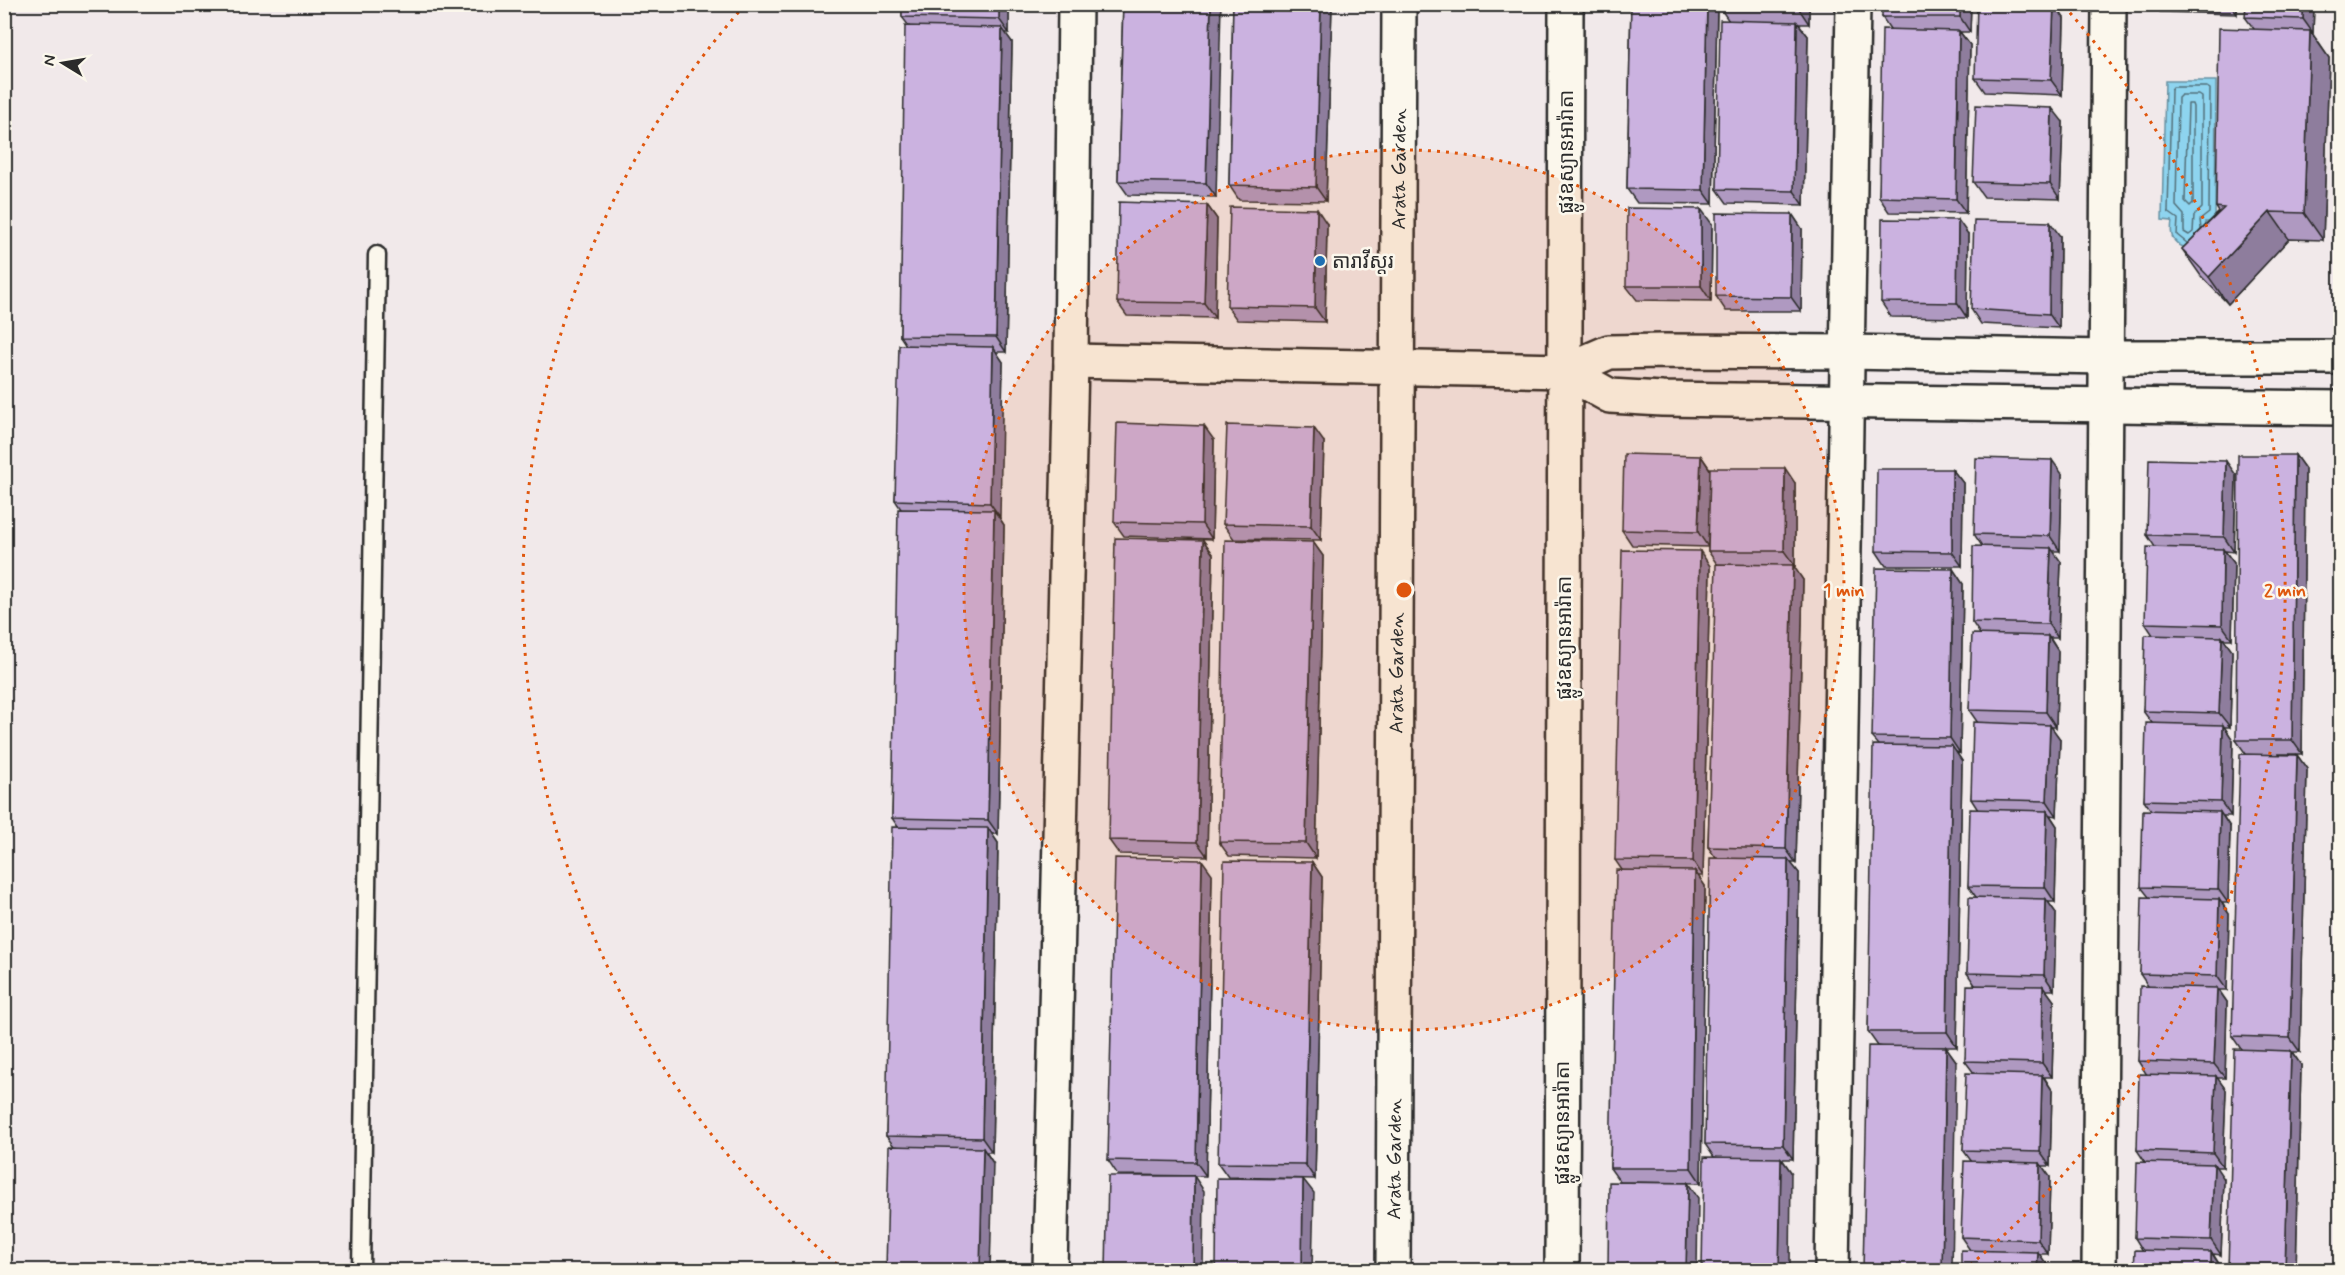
<svg xmlns="http://www.w3.org/2000/svg" width="2345" height="1275" font-family="Mynerve,'Noto Sans Khmer',sans-serif">
	<style>
		.water { fill: #8ed4ef; stroke: #6690a1; stroke-width: 1.5 }
		.lines { fill: none; stroke-linecap: round; stroke-linejoin: round }
		.shore { stroke: #536f79; stroke-width: 1.5 }
		.lane-casing { stroke: #2b2b2b; stroke-width: 21 }
		.street-casing { stroke: #2b2b2b; stroke-width: 38 }
		.lane { stroke: #fbf7ec; stroke-width: 16 }
		.street { stroke: #fbf7ec; stroke-width: 33 }
		.wall { fill: #af99c1; stroke: #2b2b2b; stroke-width: 1.5 }
		.shaded-wall { fill: #8e7d9d; stroke: #2b2b2b; stroke-width: 1.5 }
		.building { fill: #cbb2e0; stroke: #2b2b2b; stroke-width: 1.5 }
		.ring { fill: none; stroke: #df570e; stroke-width: 3; stroke-dasharray: 3 6 }
		.poi-dot { fill: #1f6fb2; stroke: #fbf7ec; stroke-width: 2 }
		.labels { text-anchor: middle; stroke-width: 5; stroke-linejoin: round; paint-order: stroke }
		.street-label { font-size: 20px; fill: #2b2b2b; stroke: #fbf7ec }
		.poi-label { font-size: 20px; fill: #2b2b2b; stroke: #fbf7ec; text-anchor: start }
		.centre { fill: #df570e; stroke: #fbf7ec; stroke-width: 3 }
		.ring-label { font-size: 18px; text-anchor: middle; font-weight: bold; fill: #df570e; stroke: #fbf7ec; stroke-width: 5; stroke-linejoin: round; paint-order: stroke }
	</style>
	<rect width="100%" height="100%" fill="#f1e9ea"/>
	<filter id="ink" filterUnits="userSpaceOnUse"><feTurbulence type="fractalNoise" baseFrequency=".0167" numOctaves="2"/><feDisplacementMap in="SourceGraphic" scale="12" xChannelSelector="R" yChannelSelector="G"/><feConvolveMatrix kernelMatrix="1 2 1 2 8 2 1 2 1" color-interpolation-filters="sRGB"/></filter>
	<g filter="url(#ink)">
		<path class="water" d="M2165,81H2216L2215,222H2205L2207,226L2185,248C2171,242 2170,234 2172,221L2162,220Z"/>
		<g class="lines">
			<path class="shore" d="M2181,95H2199L2202,97V208L2194,216L2193,232L2189,235L2184,232V215L2176,206L2178,98Z
				M2188,104H2192L2193,107V203L2190,206L2185,201Z
				M2187,243L2177,235L2178,219L2168,212L2171,90L2173,87H2207L2210,89L2209,213L2200,220L2201,229"/>
			<g class="lane-casing">
				<path id="lane" d="M361,1270L377,255"/>
			</g>
			<g class="street-casing">
				<g id="street">
					<path d="M1071,361L1565,371L1609,352L1663,351L1848,352L2105,357H2340"/>
					<path d="M1565,371L1610,396L1662,399L2340,408"/>
					<path d="M1050,1270L1071,361L1075,4"/>
					<path id="s1" d="M1393,1270L1399,4"/>
					<path d="M1562,1270L1566,4"/>
					<path d="M1832,1270L1853,4"/>
					<path d="M2099,1270L2109,4"/>
				</g>
			</g>
			<use href="#lane" class="lane"/>
			<use href="#street" class="street"/>
		</g>
		<path class="wall" d="M902,4H1009V33H1005L1012,42L1006,352H996L1003,362L999,517L1004,525L998,834H992L998,843L992,1152H986L993,1163L894,1146L886,1136L898,827L892,818L901,509L895,500L906,345L900,336L909,26L902,17Z
			M1123,4L1216,197L1128,195L1118,181Z
			M1233,4H1332L1326,201L1239,200L1229,185Z
			M1631,4H1715L1717,7L1713,204L1637,203L1627,189Z
			M1809,4V24H1799L1808,36L1804,205L1727,203L1717,189L1729,21L1720,8Z
			M1971,4L1970,32H1960L1970,45L1966,213L1889,212L1879,197L1890,29L1882,17Z
			M2054,4L2064,18L2062,95L1985,92L1975,78Z
			M2155,4H2237V14L2160,12Z
			M2314,4L2313,33H2312L2329,58L2323,240L2289,239L2228,304L2201,276L2182,249L2219,212L2216,207L2254,29L2245,17Z
			M2063,122L2060,199L1984,197L1973,182Z
			M1207,205L1217,219L1215,318L1127,316L1117,302Z
			M1792,214L1802,229L1801,311H1726L1716,296Z
			M1327,224L1325,322L1237,320L1227,306Z
			M1712,224L1711,301L1637,300L1626,286Z
			M1968,234L1967,318L1891,317L1881,302Z
			M2060,236L2059,328L1981,324L1971,309Z
			M1214,440L1212,539L1124,536L1114,522Z
			M1324,442L1321,540L1234,539L1223,524Z
			M2295,455L2305,469L2302,754H2278L2297,755L2307,769L2300,1052H2292L2301,1065L2296,1270H2228L2241,1049L2232,1036L2246,754L2236,740Z
			M1701,456L1710,469L1795,483V566H1793L1803,580L1796,863H1791L1799,873L1793,1159H1782L1791,1172L1714,1157L1705,1144L1716,858L1708,847L1717,564L1708,551V547L1632,545L1622,530Z
			M1952,469L1963,483L1962,566H1886L1876,551Z
			M2062,474L2060,551H2052L2061,562L2058,638H2050L2058,651L2056,727H2051L2060,739L2057,816L2050,815L2057,826L2055,902H2048L2056,913L2054,990H2046L2054,1001L2052,1077H2044L2052,1090L2050,1166H2042L2050,1177L2048,1254H2039L2048,1266L1970,1250L1961,1237L1972,1162L1963,1150L1974,1073L1965,1061L1975,985L1967,973L1976,897L1968,886L1978,810L1971,799L1978,723L1969,710L1980,634L1972,622L1982,546L1974,534Z
			M2236,475L2234,552L2225,551L2234,563L2232,639H2223L2232,651L2230,727H2224L2233,740L2231,816H2223L2230,827L2228,903H2222L2229,914L2227,990H2219L2227,1002L2225,1078H2217L2226,1090L2223,1167H2215L2224,1179L2221,1255L2213,1254L2221,1267L2143,1251L2135,1238L2145,1162L2137,1150L2147,1075L2138,1061L2148,986L2140,974L2149,897L2141,887L2151,810L2144,800L2152,723L2143,711L2153,635L2145,623L2155,547L2147,535Z
			M1203,540L1213,554L1207,856L1119,854L1109,840Z
			M1313,542L1323,556L1316,858L1229,856L1219,842Z
			M1710,566L1703,876H1698L1705,886L1701,1183L1620,1182L1610,1168L1622,870L1615,860Z
			M1953,569L1963,584L1960,753L1956,752L1962,761L1957,1047H1932H1946L1956,1061L1878,1046L1868,1032L1879,745L1872,737Z
			M1312,862L1322,877L1315,1179L1228,1177L1218,1163Z
			M1212,874L1206,1176L1118,1175L1108,1160Z"/>
		<path class="shaded-wall" d="M999,4H1009V33L999,19Z
			M1211,4H1221L1216,197L1206,183Z
			M1321,4H1332L1326,201L1316,187Z
			M1707,4H1715L1717,7L1713,204L1703,190Z
			M1799,4H1809V24L1799,9Z
			M1960,4H1971L1970,32L1960,17Z
			M2054,4L2064,18L2062,95L2051,80Z
			M2230,4H2237V14Z
			M2303,4H2314L2313,33L2303,19Z
			M1797,22L1808,36L1804,205L1794,191Z
			M1002,28L1012,42L1006,352L996,337Z
			M1959,31L1970,45L1966,213L1956,199Z
			M2310,31L2329,58L2323,240L2304,213Z
			M2052,108L2063,122L2060,199L2050,184Z
			M1207,205L1217,219L1215,318L1204,303Z
			M1317,209L1327,224L1325,322L1315,308Z
			M1701,209L1712,224L1711,301L1701,286Z
			M2270,212L2289,239L2228,304L2209,277Z
			M1792,214L1802,229L1801,311L1791,297Z
			M1958,220L1968,234L1967,318L1957,303Z
			M2050,222L2060,236L2059,328L2049,314Z
			M993,347L1003,362L1000,517L990,503Z
			M1204,426L1214,440L1212,539L1202,524Z
			M1314,428L1324,442L1321,540L1311,526Z
			M2295,455L2305,469L2302,754L2292,740Z
			M1701,456L1711,471L1708,547L1698,532Z
			M2052,460L2062,474L2060,551L2050,536Z
			M2226,461L2236,475L2234,552L2224,537Z
			M1785,468L1795,483V566L1784,551Z
			M1952,469L1963,483L1962,566L1952,552Z
			M994,510L1004,525L998,834L988,820Z
			M1203,540L1213,554L1207,856L1197,842Z
			M1313,542L1323,556L1316,858L1306,843Z
			M2051,548L2061,562L2058,638L2048,624Z
			M2223,549L2234,563L2232,639L2222,625Z
			M1700,551L1710,566L1703,876L1693,861Z
			M1793,565L1803,580L1796,863L1786,849Z
			M1953,569L1963,584L1960,753L1950,738Z
			M2048,636L2058,651L2056,727L2046,712Z
			M2222,637L2232,651L2230,727L2219,713Z
			M2050,725L2060,739L2057,816L2047,801Z
			M2223,725L2233,740L2231,816L2221,802Z
			M1952,746L1962,761L1957,1047L1947,1032Z
			M2297,755L2307,769L2300,1052L2290,1038Z
			M2047,811L2057,826L2055,902L2045,887Z
			M2220,812L2230,827L2228,903L2218,889Z
			M988,828L998,843L992,1152L982,1138Z
			M1788,859L1799,873L1793,1159L1783,1145Z
			M1202,860L1212,874L1206,1176L1196,1162Z
			M1312,862L1322,877L1315,1179L1305,1164Z
			M1695,871L1705,886L1701,1183L1691,1168Z
			M2046,899L2056,913L2054,990L2044,975Z
			M2219,899L2229,914L2227,990L2217,976Z
			M2043,986L2054,1001L2052,1077L2042,1063Z
			M2217,988L2227,1002L2225,1078L2214,1064Z
			M1946,1047L1956,1061L1952,1270H1942Z
			M2291,1051L2301,1065L2296,1270H2285Z
			M2042,1075L2052,1090L2050,1166L2040,1152Z
			M2216,1076L2226,1090L2223,1167L2213,1153Z
			M983,1148L993,1163L990,1270H980Z
			M1781,1158L1791,1172L1790,1270H1779Z
			M2040,1163L2050,1177L2048,1254L2038,1240Z
			M2214,1164L2224,1179L2221,1255L2211,1240Z
			M1194,1176L1204,1191L1203,1270H1193Z
			M1303,1179L1314,1193L1312,1270H1302Z
			M1688,1183L1698,1198L1697,1270H1686Z
			M2038,1252L2048,1266V1270H2037Z
			M2211,1252L2221,1267V1270H2211Z"/>
		<path class="building" d="M902,4H999V19L902,17Z
			M1123,4H1211L1206,183L1118,181Z
			M1233,4H1321L1316,187L1229,185Z
			M1631,4H1707L1703,190L1627,189Z
			M1720,4H1799V9L1720,8Z
			M1882,4H1960V17H1882Z
			M1977,4H2054L2051,80L1975,78Z
			M2246,4H2303V19L2245,17Z
			M1720,20L1797,22L1794,191L1717,189Z
			M905,26L1002,28L996,337L900,336Z
			M2219,28L2310,31L2304,213L2270,212L2209,277L2182,249L2224,208L2216,207Z
			M1882,29L1959,31L1956,199L1879,197Z
			M1976,105L2052,108L2050,184L1973,182Z
			M1119,202L1207,205L1204,303L1117,302Z
			M1230,207L1317,209L1315,308L1227,306Z
			M1627,208L1701,209V286H1626Z
			M1716,213L1792,214L1791,297L1716,296Z
			M1882,219L1958,220L1957,303L1881,302Z
			M1974,220L2050,222L2049,314L1971,309Z
			M899,345L993,347L990,503L895,500Z
			M1117,423L1204,426L1202,524L1114,522Z
			M1227,425L1314,428L1311,526L1223,524Z
			M1624,454L1701,456L1698,532L1622,530Z
			M2238,455H2295L2292,740H2236Z
			M1976,458L2052,460L2050,536L1974,534Z
			M2149,459L2226,461L2224,537L2147,535Z
			M1710,468H1785L1784,551H1708Z
			M1877,469H1952V552L1876,551Z
			M898,509L994,510L988,820L892,818Z
			M1115,538L1203,540L1197,842L1109,840Z
			M1225,540L1313,542L1306,843L1219,842Z
			M1973,546L2051,548L2048,624L1972,622Z
			M2147,547L2223,549L2222,625L2145,623Z
			M1622,550L1700,551L1693,861L1615,860Z
			M1716,564L1793,565L1786,849L1708,847Z
			M1876,568L1953,569L1950,738L1872,737Z
			M1972,634L2048,636L2046,712L1969,710Z
			M2145,635L2222,637L2219,713L2143,711Z
			M1973,722L2050,725L2047,801L1971,799Z
			M2146,723L2223,725L2221,802L2144,800Z
			M1873,745L1952,746L1947,1032H1868Z
			M2240,754L2297,755L2290,1038L2232,1036Z
			M1970,809L2047,811L2045,887L1968,886Z
			M2143,810L2220,812L2218,889L2141,887Z
			M892,827L988,828L982,1138L886,1136Z
			M1115,858L1202,860L1196,1162L1108,1160Z
			M1710,858L1788,859L1783,1145L1705,1144Z
			M1224,861L1312,862L1305,1164L1218,1163Z
			M1616,870L1695,871L1691,1168H1610Z
			M1969,897L2046,899L2044,975L1967,973Z
			M2142,897L2219,899L2217,976L2140,974Z
			M1967,985L2043,986L2042,1063L1965,1061Z
			M2140,986L2217,988L2214,1064L2138,1061Z
			M1868,1046L1946,1047L1942,1270H1863Z
			M2234,1049L2291,1051L2285,1270H2228Z
			M1966,1073L2042,1075L2040,1152L1963,1150Z
			M2139,1074L2216,1076L2213,1153L2137,1150Z
			M889,1146L983,1148L980,1270H886Z
			M1704,1157L1781,1158L1779,1270H1702Z
			M1964,1161L2040,1163L2038,1240L1961,1237Z
			M2137,1162L2214,1164L2211,1240L2135,1238Z
			M1108,1176H1194L1193,1270H1106Z
			M1217,1178L1303,1179L1302,1270H1216Z
			M1609,1182L1688,1183L1686,1270H1608Z
			M1961,1250L2038,1252L2037,1270H1961Z
			M2135,1250L2211,1252V1270H2134Z"/>
	</g>
	<circle cx="1404" cy="590" r="440" fill="#df570e" fill-opacity=".12"/>
	<g class="ring">
		<circle cx="1404" cy="590" r="440"/>
		<path d="M844 1270A881 881 0 0 1 744 6M2064 6A881 881 0 0 1 1964 1270"/>
	</g>
	<circle class="poi-dot" cx="1320" cy="261" r="6"/>
	<g class="labels">
		<g class="street-label">
			<text transform="translate(1566 152) rotate(-90)" y="7">ផ្លូវឧស្យានអារ៉ាតា</text>
			<text dy="7" stroke="none"><textPath href="#s1" startOffset="1101">Arata Garden</textPath></text>
			<text transform="translate(1564 638) rotate(-90)" y="7">ផ្លូវឧស្យានអារ៉ាតា</text>
			<text dy="7" stroke="none"><textPath href="#s1" startOffset="597">Arata Garden</textPath></text>
			<text transform="translate(1562 1123) rotate(-90)" y="7">ផ្លូវឧស្យានអារ៉ាតា</text>
			<text dy="7" stroke="none"><textPath href="#s1" startOffset="111">Arata Garden</textPath></text>
		</g>
		<g class="poi-label">
			<text x="1332" y="268">តារាវីស្តរ</text>
		</g>
	</g>
	<circle cx="1404" cy="590" r="9" class="centre"/>
	<g class="ring-label">
		<text x="1844" y="596">1 min</text>
		<text x="2285" y="596">2 min</text>
	</g>
	<rect width="2345" height="1275" fill="none" stroke="#fbf7ec" stroke-width="24"/>
	<rect x="12" y="12" width="2321" height="1251" fill="none" stroke="#2b2b2b" stroke-width="2" filter="url(#ink)"/>
	<g transform="translate(63 63) rotate(281)" stroke="#fbf7ec" stroke-width="4.5" paint-order="stroke">
	<path d="M0-4.5L10 22L0 15L-10 22Z" fill="#2b2b2b"/>
	<text y="-9" font-size="16" font-weight="bold" text-anchor="middle" fill="#2b2b2b">N</text>
	</g>
</svg>
